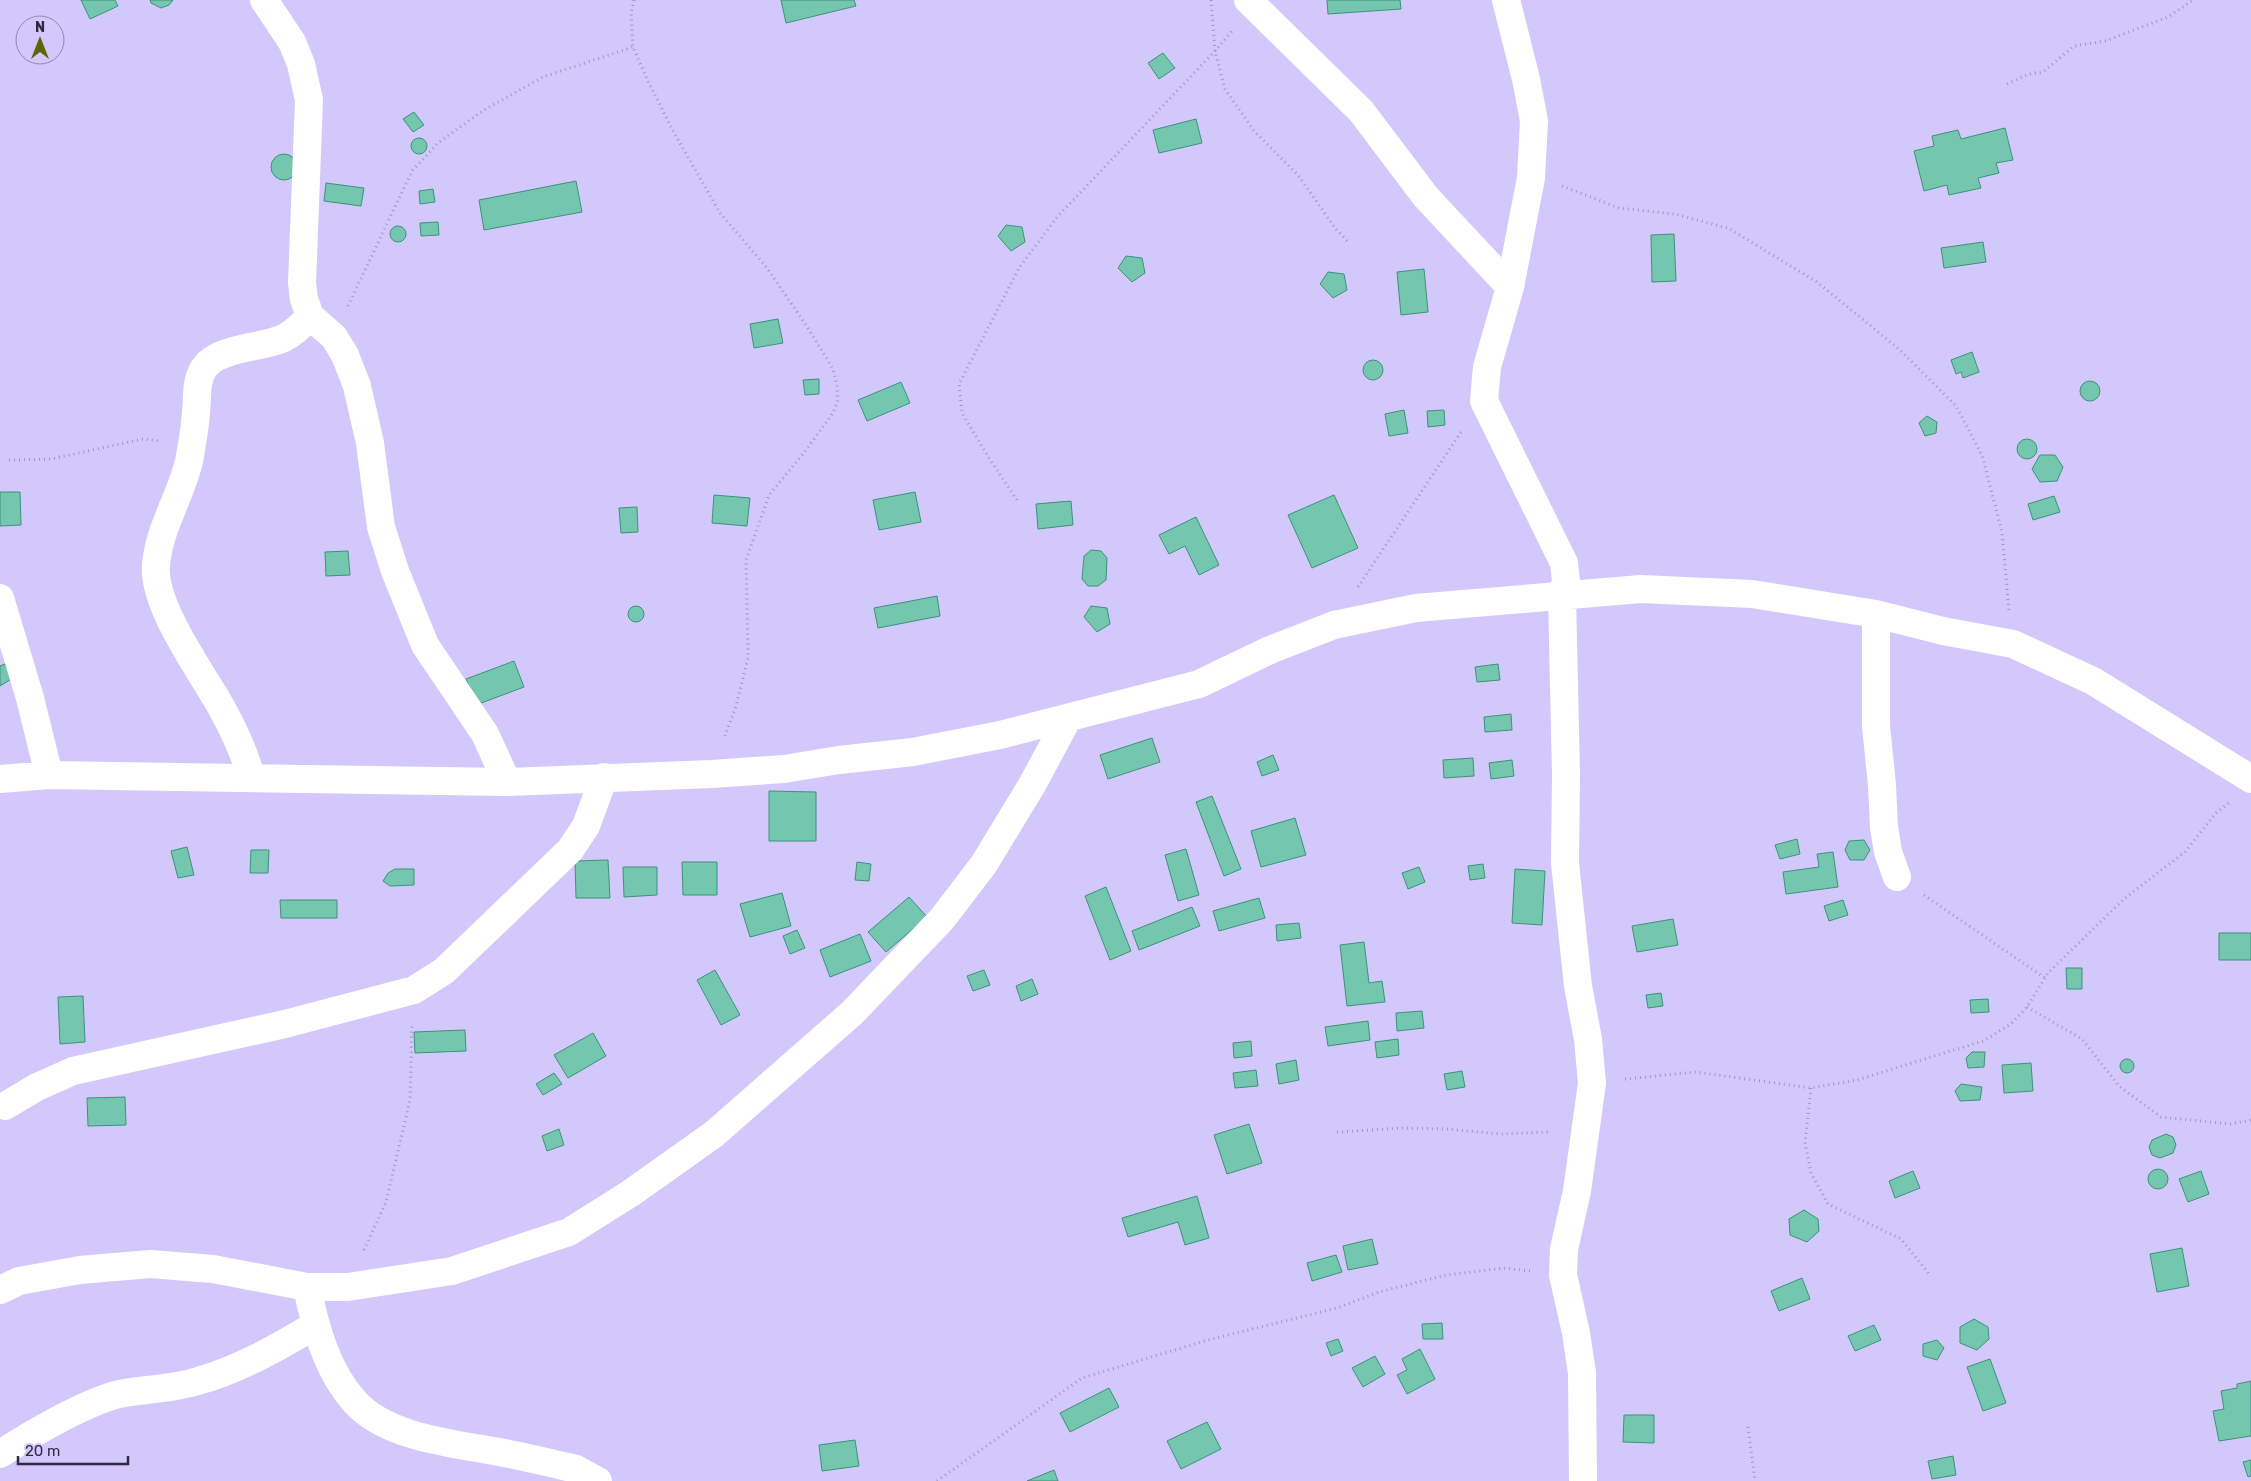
<svg xmlns="http://www.w3.org/2000/svg" width="2251" height="1481" font-family="Rubik,sans-serif">
	<style>
		.building { fill: #74c6af; stroke: #3d917c }
		.lines { fill: none; stroke-linecap: round; stroke-linejoin: round }
		.path { stroke: #9f96c1; stroke-width: 3; stroke-dasharray: 1 4; stroke-linecap: butt }
		.street { stroke: #fff; stroke-width: 28 }
	</style>
	<rect width="100%" height="100%" fill="#d2c8fb"/>
	<path class="building" d="M81,0H115L118,6L90,19Z
		M150,0H173L169,5L161,8L151,3Z
		M781,0H854L856,6L786,23Z
		M1327,0H1400L1401,9L1328,14Z
		M1163,53L1175,68L1159,79L1148,63Z
		M414,112L424,125L413,132L403,119Z
		M1196,119L1202,143L1159,153L1153,130Z
		M2005,128L2013,160L1996,163L1999,173L1978,178L1981,188L1949,195L1947,185L1924,191L1914,151L1934,146L1932,136L1958,130L1961,139Z
		M411 146a8 8 0 1 1 16 0a8 8 0 1 1-16 0Z
		M271 167a13 13 0 1 1 26 0a13 13 0 1 1-26 0Z
		M576,181L582,212L484,230L479,200Z
		M326,183L364,188L361,206L324,201Z
		M433,189L435,202L420,204L419,191Z
		M438,222L439,235L421,236L420,223Z
		M1006,225L1022,227L1025,242L1011,251L998,236Z
		M390 234a8 8 0 1 1 16 0a8 8 0 1 1-16 0Z
		M1674,234L1676,281L1652,282L1651,235Z
		M1983,242L1986,262L1944,268L1941,248Z
		M1126,256L1142,258L1145,273L1132,282L1118,268Z
		M1424,269L1428,312L1401,315L1397,272Z
		M1328,272L1344,274L1347,290L1333,298L1320,284Z
		M778,319L783,343L754,348L750,324Z
		M1972,352L1979,372L1963,378L1961,372L1956,374L1951,360Z
		M1363 370a10 10 0 1 1 20 0a10 10 0 1 1-20 0Z
		M819,379V394L805,395L803,380Z
		M2080 391a10 10 0 1 1 20 0a10 10 0 1 1-20 0Z
		M901,382L910,403L867,421L858,400Z
		M1404,410L1408,433L1389,436L1385,414Z
		M1444,410L1445,425L1428,427L1427,411Z
		M1927,416L1937,422L1936,433L1925,436L1919,423Z
		M2017 449a10 10 0 1 1 20 0a10 10 0 1 1-20 0Z
		M2040,455H2055L2063,467L2057,481L2040,482L2032,469Z
		M0,492H20L21,525L0,526Z
		M915,492L921,522L879,530L873,500Z
		M714,495L750,498L747,526L712,523Z
		M1334,495L1358,548L1312,568L1288,515Z
		M2054,496L2060,512L2033,520L2028,504Z
		M1071,501L1073,525L1038,529L1036,504Z
		M637,507L638,532L621,533L619,508Z
		M1196,517L1219,565L1199,575L1185,546L1169,554L1159,535Z
		M1091,550L1101,551L1107,558L1106,580L1098,586H1088L1082,579L1084,556Z
		M348,551L350,575L326,576L325,552Z
		M937,596L940,616L878,628L874,608Z
		M1091,606L1107,608L1110,624L1097,632L1084,617Z
		M628 614a8 8 0 1 1 16 0a8 8 0 1 1-16 0Z
		M514,661L524,687L476,705L466,679Z
		M5,664L13,678L0,686V666Z
		M1498,664L1500,680L1477,682L1475,667Z
		M1511,714L1512,730L1485,732L1484,717Z
		M1152,738L1160,762L1108,779L1100,755Z
		M1273,755L1279,770L1262,776L1257,762Z
		M1473,758L1474,776L1444,778L1443,760Z
		M1512,760L1514,776L1491,779L1489,763Z
		M769,791L816,792V841H769Z
		M1212,796L1241,869L1224,876L1196,802Z
		M1295,818L1306,855L1261,867L1251,831Z
		M1797,839L1800,854L1780,859L1775,845Z
		M1864,840L1870,850L1864,860H1850L1845,850L1849,841Z
		M187,847L194,875L178,878L171,851Z
		M1186,849L1199,895L1178,901L1165,855Z
		M251,850H269L268,873H250Z
		M1833,852L1838,887L1786,894L1783,872L1819,867L1817,854Z
		M608,860L610,898H576L575,861Z
		M682,862H717V895H683Z
		M857,862L871,864L869,881L855,880Z
		M1483,864L1485,878L1470,880L1468,866Z
		M623,867H657V895L624,897Z
		M1419,867L1425,882L1408,889L1402,873Z
		M395,869H414V885L390,886L383,881L388,873Z
		M1515,869L1545,871L1542,925L1512,923Z
		M1106,887L1131,951L1110,960L1085,896Z
		M782,893L791,926L750,937L740,904Z
		M909,897L927,917L886,952L868,932Z
		M1259,898L1265,918L1219,931L1213,911Z
		M280,900H337V918H281Z
		M1843,900L1848,915L1829,921L1824,906Z
		M1192,907L1200,926L1139,950L1132,931Z
		M1673,919L1678,945L1637,952L1632,926Z
		M1299,923L1301,938L1277,941L1276,925Z
		M797,930L805,948L790,954L783,936Z
		M2219,933H2251V960H2219Z
		M860,934L871,961L830,977L820,950Z
		M1364,942L1369,983L1382,981L1385,1002L1347,1006L1340,945Z
		M2066,968H2082V989H2067Z
		M715,970L740,1015L721,1025L697,980Z
		M984,970L990,985L973,991L967,976Z
		M1032,979L1038,994L1021,1001L1016,986Z
		M1661,993L1663,1006L1648,1008L1646,995Z
		M83,996L85,1042L60,1044L58,997Z
		M1988,999L1989,1012L1971,1013L1970,1000Z
		M1422,1011L1424,1028L1397,1031L1396,1013Z
		M1368,1021L1370,1040L1328,1046L1325,1027Z
		M465,1030L466,1051L415,1053L414,1032Z
		M593,1033L606,1056L568,1078L554,1055Z
		M1398,1039L1399,1055L1377,1058L1375,1042Z
		M1251,1041L1252,1056L1234,1058L1233,1043Z
		M1972,1052H1985L1984,1067L1968,1068L1966,1058Z
		M2120 1066a7 7 0 1 1 14 0a7 7 0 1 1-14 0Z
		M1296,1060L1299,1080L1279,1084L1276,1064Z
		M2031,1063L2033,1091L2004,1093L2002,1065Z
		M1256,1070L1258,1086L1235,1088L1233,1073Z
		M1462,1071L1465,1087L1447,1090L1444,1074Z
		M554,1073L562,1084L543,1095L536,1084Z
		M1961,1084L1982,1087L1980,1100L1960,1101L1955,1091Z
		M125,1097L126,1125L88,1126L87,1098Z
		M1249,1124L1262,1163L1227,1174L1214,1135Z
		M559,1129L564,1145L547,1151L542,1136Z
		M2166,1134L2173,1137L2176,1145L2173,1153L2160,1158L2152,1155L2149,1147L2152,1140Z
		M2148 1179a10 10 0 1 1 20 0a10 10 0 1 1-20 0Z
		M1913,1171L1920,1188L1895,1198L1889,1181Z
		M2201,1171L2209,1194L2188,1202L2179,1179Z
		M1197,1196L1209,1238L1185,1245L1178,1222L1128,1237L1122,1218Z
		M1804,1210L1818,1219L1819,1231L1807,1242L1790,1235L1789,1219Z
		M1372,1239L1378,1264L1348,1270L1343,1246Z
		M2182,1248L2189,1286L2157,1292L2150,1254Z
		M1336,1255L1342,1272L1312,1281L1307,1263Z
		M1802,1278L1810,1299L1779,1311L1771,1291Z
		M1974,1319L1988,1327L1989,1339L1977,1350L1960,1343V1327Z
		M1442,1323L1443,1339H1423L1422,1324Z
		M1874,1325L1881,1340L1855,1351L1848,1336Z
		M1338,1339L1343,1351L1331,1356L1326,1343Z
		M1937,1340L1944,1348L1937,1360L1923,1356V1344Z
		M1420,1349L1435,1379L1407,1394L1397,1375L1407,1370L1402,1359Z
		M1375,1356L1385,1374L1363,1387L1352,1368Z
		M1990,1359L2006,1403L1983,1411L1967,1367Z
		M2251,1381V1436L2219,1441L2213,1411L2224,1409L2221,1391L2237,1388V1384Z
		M1109,1388L1119,1407L1070,1432L1060,1413Z
		M1624,1415H1654V1443L1623,1442Z
		M1207,1422L1221,1449L1181,1469L1167,1441Z
		M855,1440L859,1466L822,1471L819,1445Z
		M1953,1456L1956,1475L1932,1479L1928,1461Z
		M2251,1460V1476L2248,1477L2243,1462Z
		M1054,1470L1058,1481H1027Z"/>
	<g class="lines">
		<path class="path" d="M634,0L631,13L633,47L647,79L673,131L720,213L767,268L806,325L833,369L837,386L838,400L833,413L803,454L769,495L746,560L748,658L736,706L724,739
			M1211,0L1215,51L1225,89L1255,132L1298,175L1335,228L1349,243
			M2007,84L2029,74L2043,72L2074,46L2105,41L2168,17L2193,0
			M1562,186L1619,208L1674,214L1728,228L1817,282L1900,350L1956,406L1982,455L2002,532L2009,611
			M348,306L412,171L439,142L484,110L543,77L633,47
			M9,460L51,459L143,439L159,441
			M1017,500L989,458L962,413L959,384L1019,268L1058,216L1215,51L1232,31
			M1358,587L1461,432
			M1924,895L2045,978
			M2027,1007L2082,1039L2119,1086L2161,1117L2230,1124L2251,1120
			M1625,1079L1696,1072L1811,1088L1857,1080L1983,1041L2011,1024L2027,1007L2048,973L2125,898L2185,852L2216,813L2229,803
			M1811,1088L1805,1142L1811,1173L1828,1204L1901,1239L1929,1274
			M1337,1132L1402,1128L1446,1129L1501,1134L1551,1132
			M364,1250L386,1202L410,1100L412,1024
			M1748,1427L1755,1481
			M937,1481L1082,1378L1208,1340L1337,1308L1379,1292L1446,1275L1504,1268L1530,1271"/>
		<path class="street" d="M264,0L292,42L301,64L309,100L302,283L304,299L310,316L334,337L345,355L357,386L370,443L381,527L395,571L425,645L485,734L507,782
			M1248,0L1361,111L1426,197L1510,287
			M1506,0L1526,79L1534,121L1531,178L1510,287L1487,367L1484,401L1564,563L1566,581L1562,596L1566,774L1565,863L1578,986L1588,1039L1592,1083L1577,1191L1564,1249L1563,1275L1576,1333L1582,1373L1583,1481
			M0,598L30,698L49,775
			M1876,614V726L1882,785L1884,827L1888,852L1897,877
			M251,777C244,751 233,728 220,705C200,670 152,604 156,565C159,528 181,496 189,461C192,445 195,428 196,412C198,397 195,382 204,368C218,347 263,348 284,338C294,333 303,324 310,316
			M0,779L49,775L507,782L712,774L784,769L839,760L913,752L1000,735L1199,684L1270,650L1334,625L1416,608L1641,589L1752,594L1876,614L1943,631L2013,644L2093,681L2251,779
			M5,1106L37,1087L73,1071L285,1024L414,990L444,971L570,850L586,826L604,777
			M307,1287C315,1327 327,1371 355,1402C389,1440 462,1444 509,1454C531,1458 553,1464 576,1469L598,1481
			M0,1290L19,1281L80,1270L150,1264L213,1269L307,1287H348L452,1271L569,1232L631,1193L714,1134L852,1013L942,919L984,864L1032,785L1068,718
			M0,1454C31,1434 84,1403 119,1394C145,1389 173,1389 198,1381C240,1369 279,1347 315,1325"/>
	</g>
	<g transform="translate(40 40)"><circle r="24" fill="#d2c8fb" stroke="#9189b1"/>
	<path d="M0-4L9 19L0 12L-9 19Z" fill="#5e6501"/>
	<text y="-8" font-size="14" font-weight="bold" text-anchor="middle" fill="#2f2a42">N</text>
	</g>
	<path d="M18 1456v8h110v-8" fill="none" stroke="#2f2a42" stroke-width="2.5"/>
	<text x="25" y="1456" font-size="15" fill="#2f2a42" stroke="#d2c8fb" stroke-width="4" paint-order="stroke">20 m</text>
</svg>
